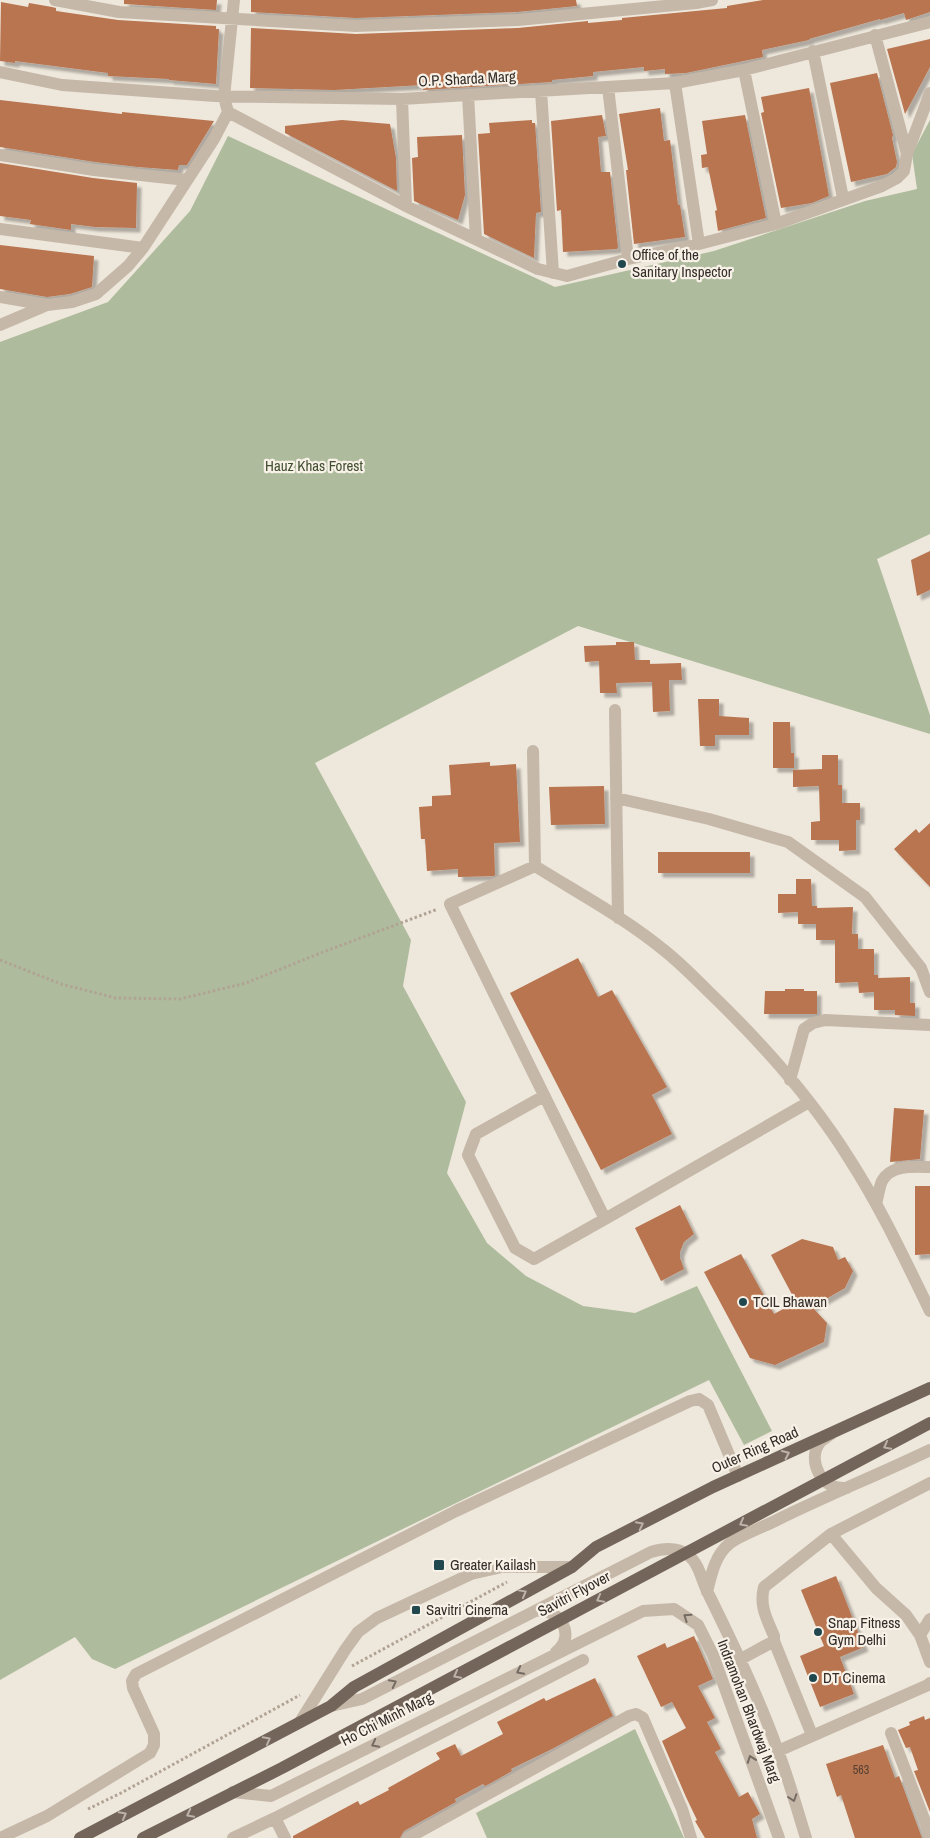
<svg xmlns="http://www.w3.org/2000/svg" width="930" height="1838" font-family="'Archivo Narrow',sans-serif">
	<style>
		.green { fill: #aebc9d }
		.building { fill: #b87450; filter: url(#shadow) }
		.lines { fill: none; stroke-linecap: round; stroke-linejoin: round }
		.path { stroke: #b1a393; stroke-width: 3; stroke-dasharray: 2.5 2.5; stroke-linecap: butt }
		.minor { stroke: #c5b8a8; stroke-width: 12 }
		.major { stroke: #73655a; stroke-width: 12 }
		.oneway { stroke: #bcb2a8 }
		.oneway2 { stroke: #756b62 }
		.poi-dot { fill: #22484f; stroke: #f7f1e7; stroke-width: 2 }
		.labels { text-anchor: middle; stroke-width: 4.5; stroke-linejoin: round; paint-order: stroke }
		.number-label { font-size: 12px; fill: #543e32 }
		.street-label { font-size: 15px; fill: #332c28; stroke: #f7f1e7 }
		.poi-label { font-size: 15px; fill: #332c28; stroke: #f7f1e7; text-anchor: start }
		.park-label { font-size: 15px; fill: #3f4e2e; stroke: #f7f1e7 }
	</style>
	<defs>
		<filter id="shadow"><feDropShadow dx="4.5" dy="4.5" stdDeviation="1" flood-color="#0004"/></filter>
	</defs>
	<rect width="100%" height="100%" fill="#eee7db"/>
	<path class="green" d="M930,120V534L877,559L930,715V734L578,626L315,763L411,940L403,986L466,1102L447,1173L487,1243L526,1276L583,1306L635,1313L697,1286L772,1431L744,1445L709,1380L115,1669L92,1659L75,1637L0,1680V342L108,302L190,211L228,136L555,287L714,251L865,201L917,189L912,154Z
		M635,1729L684,1838H487L476,1813Z"/>
	<path class="building" d="M124,0H217L216,10L124,4Z
		M251,0H576L577,6L517,12L356,18L251,12Z
		M763,0H930V12L906,20L904,13L880,20V19L809,39V40L762,50L763,57L686,73L665,74V69L644,71V67L593,72V76L552,80V82L423,90V85L334,90L250,88L251,28L356,34L518,28L588,21V23L622,20V18L727,8V6Z
		M1,2L28,7L29,3L52,7L56,8V11L118,20L216,26V29H219L216,84L169,80V79L108,76V73L15,61V63L0,61Z
		M930,39V67L905,114L887,49Z
		M877,73L893,135L892,138L897,162L896,167L887,174L851,182L830,83Z
		M809,88L829,196L812,203L781,208L761,113L764,112L761,97Z
		M0,100L122,114V112L214,121L187,165H179L178,170L138,167L95,162L0,147Z
		M660,108L664,141L670,140L678,205H680L685,237L634,244L626,170H628L619,114Z
		M602,115L606,136L598,137L601,172H610L618,247L617,249L563,252L561,210L557,211L551,121Z
		M745,115L766,218L718,231L715,211L717,210L708,167L702,168L701,155L707,154L702,121Z
		M342,120L390,124L396,158L397,191L285,133V126Z
		M532,120V123H535L541,212L536,213L534,258L484,234L478,134L490,133L489,123Z
		M462,135L465,195L458,220L414,201L412,158L418,157L417,137Z
		M0,163L93,178L137,183L136,228L95,227L71,224V230L30,224L31,220L0,216Z
		M0,245L94,256L92,287L70,294L47,297L0,289Z
		M930,551V590L917,596L911,560Z
		M616,642H634L635,660H650V664L681,663L682,680H669L670,711L653,712L652,682L616,683L617,693H600L599,661L585,662L584,646L616,645Z
		M698,699H719V716L749,718V735H715V746H700Z
		M773,722H790L791,753H794V768H773Z
		M822,755H838V785H842V803H860V820H856V850L839,851V840H811V822L820,821L819,786L793,787V770L822,769Z
		M490,762V766L516,764L520,842L494,843L495,875L494,876L458,877V869L427,871L425,839H421L419,807L432,806V796L451,795L449,765Z
		M604,786L605,824L551,825L549,787Z
		M930,823V887L894,849L916,829L919,833Z
		M658,852H750V873H658Z
		M796,879H811L812,906H817V908L853,907L852,934H858V949H874V975H878V978L910,977V1003H915V1016L895,1015V1010H874V992L859,993L858,982L835,983V940H816V924H798V912L778,913V894H796Z
		M578,958L598,997L612,990L667,1087L652,1095L672,1134L601,1170L510,993Z
		M785,989H804V991H817V1014H764L765,991H785Z
		M894,1108L924,1110L920,1159L890,1162Z
		M915,1186H930V1254L915,1255Z
		M680,1205L694,1234L684,1242L680,1252V1258L684,1269L661,1281L635,1228Z
		M802,1239L833,1247L838,1260L845,1257L853,1271L845,1288L812,1307L827,1323L824,1342L775,1365L750,1358L704,1272L741,1254L774,1314L796,1302L771,1255Z
		M836,1576L864,1647L840,1657L854,1694L820,1707L800,1656L824,1646L801,1590Z
		M694,1636L713,1679L698,1686L715,1718L707,1722L721,1749L715,1752L739,1797L748,1792L760,1814L752,1819L757,1838H705L695,1821L697,1820L686,1797L662,1741L686,1728L672,1702L661,1707L637,1656L665,1643L667,1648Z
		M595,1678L613,1716L552,1749L511,1769L512,1771L491,1783L485,1786L483,1784L455,1799L456,1802L404,1831L400,1838H293V1836L358,1801L360,1805L389,1790L388,1788L440,1759L436,1753L455,1744L461,1756L503,1734L497,1722L544,1698L546,1701Z
		M924,1716L925,1720L930,1718V1812L914,1771L918,1770L910,1747L906,1748L898,1730L910,1725L909,1722Z
		M883,1745L895,1778L899,1776L922,1838H855L841,1795L837,1797L826,1764Z"/>
	<g class="lines">
		<path class="path" d="M0,960L61,984L116,998L180,999L246,983L318,954L438,909
			M352,1666L507,1582
			M88,1809L121,1793L300,1695"/>
		<path class="minor" d="M55,0L119,12L356,26L518,20L696,3L712,0
			M875,35L907,154
			M813,51L843,198
			M744,70L776,224
			M0,72L62,85L215,96L402,99L468,95L675,83L744,70L930,22
			M675,83L699,244
			M608,87L628,259
			M541,91L553,273
			M468,95L476,239
			M402,99L406,206
			M228,112L406,206L538,269L567,276L628,259L699,244L776,224L882,186L897,178L904,171L907,154L930,93
			M0,155L94,170L187,180
			M0,229L143,248
			M0,297L47,305
			M0,325L47,305L72,302L96,294L128,266L143,248L214,139L228,112L224,97L234,0
			M615,710L618,918
			M533,751L535,866
			M616,798L709,819L788,842L865,897L921,968L930,992
			M790,1080L804,1029L813,1023L825,1020L930,1025
			M544,1096L476,1134L468,1155L515,1248L534,1259L605,1219
			M809,1102L605,1219L450,904L535,866C578,893 625,918 665,951C680,963 695,978 709,992C760,1041 813,1100 850,1160C881,1208 905,1260 930,1311
			M876,1204C878,1197 879,1188 882,1181C891,1164 915,1167 930,1167
			M831,1434C828,1436 824,1439 821,1441C808,1456 817,1481 835,1487C838,1488 843,1488 847,1488
			M831,1534L876,1588L906,1615L920,1635L930,1662
			M707,1592C711,1576 715,1555 729,1544C737,1537 762,1527 773,1522C825,1496 878,1475 930,1450
			M535,1611C560,1607 577,1636 556,1652
			M920,1635L930,1619
			M774,1641L812,1735
			M741,1659L774,1641V1636C767,1619 759,1606 764,1587L831,1534L930,1483
			M331,1706L362,1699L651,1552C664,1548 677,1547 688,1555C700,1564 702,1583 709,1595C734,1646 759,1698 778,1751C789,1780 797,1809 806,1838
			M300,1722L345,1650L358,1632L377,1618L471,1574L502,1567H572
			M891,1733L926,1824L930,1838
			M778,1751L928,1685L930,1683
			M233,1792L271,1796L643,1611L674,1609L698,1625L713,1655L779,1838
			M275,1818L285,1838
			M0,1838L47,1816L150,1753L154,1745V1734L133,1688L132,1681L136,1674L456,1511L690,1401L699,1399L708,1405L738,1476
			M233,1838L275,1818L583,1660
			M408,1838L629,1716L636,1714L643,1718L682,1809L691,1838"/>
		<path class="major" d="M80,1838L331,1706L354,1687L572,1567L596,1547L713,1487L930,1388
			M143,1838L282,1768L930,1423"/>
	</g>
	<defs><path id="oneway-chevron" d="M-2-3.5L2.5 0L-2 3.5" fill="none" stroke-width="1.6" stroke-linecap="round" stroke-linejoin="round" transform="scale(1.25)"/></defs>
	<g class="oneway">
		<use href="#oneway-chevron" transform="translate(887 1446) rotate(152)"/>
		<use href="#oneway-chevron" transform="translate(786 1454) rotate(-25)"/>
		<use href="#oneway-chevron" transform="translate(743 1523) rotate(152)"/>
		<use href="#oneway-chevron" transform="translate(640 1525) rotate(-27)"/>
		<use href="#oneway-chevron" transform="translate(523 1593) rotate(-29)"/>
		<use href="#oneway-chevron" transform="translate(600 1599) rotate(152)"/>
		<use href="#oneway-chevron" transform="translate(457 1675) rotate(152)"/>
		<use href="#oneway-chevron" transform="translate(267 1740) rotate(-28)"/>
		<use href="#oneway-chevron" transform="translate(190 1814) rotate(153)"/>
		<use href="#oneway-chevron" transform="translate(123 1815) rotate(-28)"/>
	</g>
	<g class="oneway2">
		<use href="#oneway-chevron" transform="translate(687 1617) rotate(-146)"/>
		<use href="#oneway-chevron" transform="translate(520 1671) rotate(153)"/>
		<use href="#oneway-chevron" transform="translate(393 1683) rotate(-27)"/>
		<use href="#oneway-chevron" transform="translate(375 1744) rotate(153)"/>
		<use href="#oneway-chevron" transform="translate(751 1759) rotate(-110)"/>
		<use href="#oneway-chevron" transform="translate(793 1798) rotate(72)"/>
	</g>
	<g class="poi-dot">
		<circle cx="622" cy="264" r="5"/>
		<circle cx="743" cy="1302" r="5"/>
		<rect x="433" y="1559" width="12" height="12" rx="2.5"/>
		<rect x="411" y="1605" width="10" height="10" rx="2.5"/>
		<circle cx="818" cy="1632" r="5"/>
		<circle cx="813" cy="1678" r="5"/>
	</g>
	<g class="labels">
		<g class="number-label">
			<text x="861" y="1774">563</text>
		</g>
		<g class="street-label">
			<text transform="translate(467 79) rotate(-3)" y="5">O.P. Sharda Marg</text>
			<text transform="translate(755 1450) rotate(-24)" y="5">Outer Ring Road</text>
			<text transform="translate(574 1594) rotate(-28)" y="5">Savitri Flyover</text>
			<text transform="translate(749 1711) rotate(69)" y="5">Indramohan Bhardwaj Marg</text>
			<text transform="translate(387 1719) rotate(-27)" y="5">Ho Chi Minh Marg</text>
		</g>
		<g class="poi-label">
			<text x="632" y="260">Office of the<tspan x="632" dy="17">Sanitary Inspector</tspan></text>
			<text x="753" y="1307">TCIL Bhawan</text>
			<text x="450" y="1570">Greater Kailash</text>
			<text x="426" y="1615">Savitri Cinema</text>
			<text x="828" y="1628">Snap Fitness<tspan x="828" dy="17">Gym Delhi</tspan></text>
			<text x="823" y="1683">DT Cinema</text>
		</g>
		<g class="park-label">
			<text x="314" y="471">Hauz Khas Forest</text>
		</g>
	</g>
</svg>
